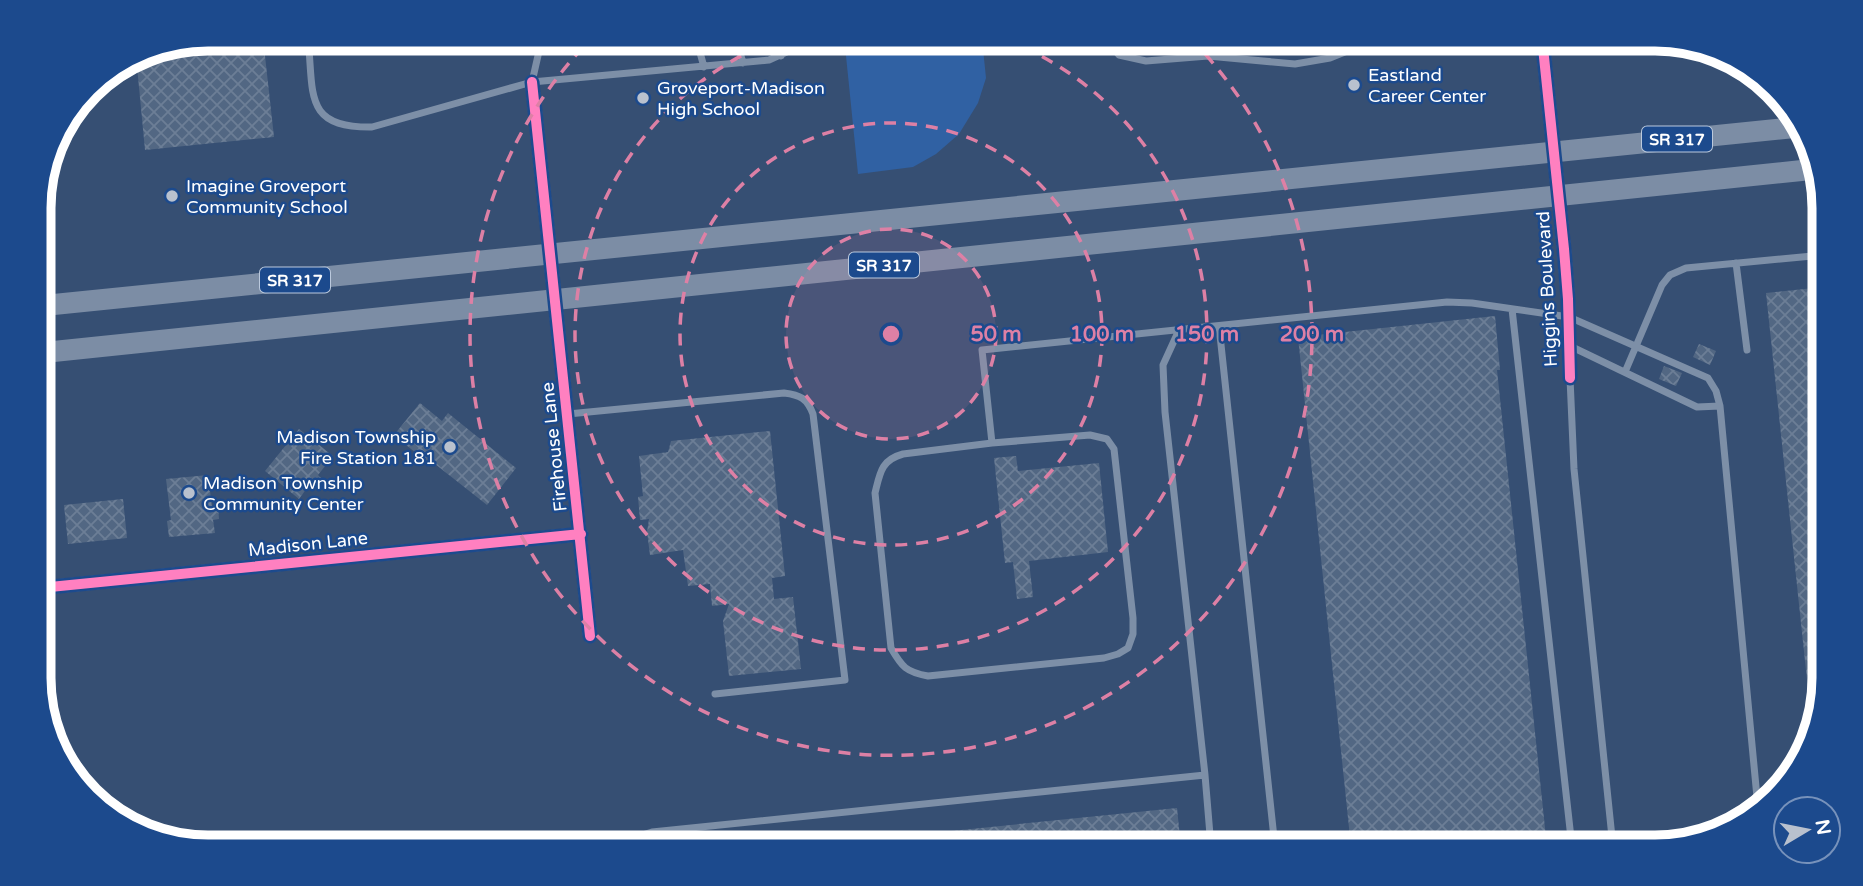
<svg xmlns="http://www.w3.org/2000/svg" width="1863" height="886" font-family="'Varela Round',sans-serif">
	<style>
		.pitch { fill: #3061a3 }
		.building { fill: url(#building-cross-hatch) }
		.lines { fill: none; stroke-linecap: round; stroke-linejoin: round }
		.service { stroke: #7d8fa7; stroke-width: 7 }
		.minor { stroke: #7d8fa7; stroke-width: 14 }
		.primary { stroke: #7c8da5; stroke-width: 21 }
		.cycleway-casing { stroke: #1c4a8d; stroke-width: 15 }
		.cycleway { stroke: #ff80c0; stroke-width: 10 }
		.ring { fill: none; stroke: #dd80a5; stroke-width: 3.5; stroke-dasharray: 12 9 }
		.poi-dot { fill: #b9c1ce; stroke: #1c4a8d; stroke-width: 2.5 }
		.labels { text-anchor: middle; stroke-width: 5; stroke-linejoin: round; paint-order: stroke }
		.shield { fill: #1c4a8d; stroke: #bbc9dd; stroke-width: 2 }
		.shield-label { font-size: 16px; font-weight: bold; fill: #fff }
		.poi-label { font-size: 18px; fill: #fff; stroke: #1c4a8d; text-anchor: start }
		.street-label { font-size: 18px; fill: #fff; stroke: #1c4a8d }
		.rim { fill: none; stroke: #fff; stroke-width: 9 }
		.centre { fill: #dd80a5; stroke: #1c4a8d; stroke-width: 3.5 }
		.ring-label { font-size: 21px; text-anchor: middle; font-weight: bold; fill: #dd80a5; stroke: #1c4a8d; stroke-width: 5; stroke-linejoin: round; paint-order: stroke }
	</style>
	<defs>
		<pattern id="building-cross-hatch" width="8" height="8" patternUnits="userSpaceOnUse" patternTransform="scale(1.75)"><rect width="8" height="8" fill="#526783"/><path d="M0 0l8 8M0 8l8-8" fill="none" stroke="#6c7e96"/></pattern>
	</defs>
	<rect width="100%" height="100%" fill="#364f73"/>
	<path class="pitch" d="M850,39H982L986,78L978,103L959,134L936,154L913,167L858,174L845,46Z"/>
	<path class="building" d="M208,38H263L274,137L145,150L136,56L143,51Z
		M1814,288L1816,301L1823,300L1824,679L1815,727H1812L1766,293Z
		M1495,316L1500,370H1497L1547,847H1351L1298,337Z
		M1699,344L1716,351L1710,365L1693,357Z
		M1664,366L1682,373L1676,386L1659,379Z
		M420,403L442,421L448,413L516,468L487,505L430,460L428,463L394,435Z
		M299,429L333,456L318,475L323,480L315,490L309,485L299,499L265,471Z
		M770,431L785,576L772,578L774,599L793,597L801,669L729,676L723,621L729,604L712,606L710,584L688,586L683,550L650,555L647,532L649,519L640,520L638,497L643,496L639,456L668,452L671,441Z
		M1016,456L1018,471L1099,463L1108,552L1029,561L1033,597L1017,599L1013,562L1005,563L994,458Z
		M208,475L212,507L218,506L219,519L213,520L215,533L169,537L167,521L171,520L166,479Z
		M123,499L127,538L68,544L64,505Z
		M1177,808L1181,847H873L872,839Z"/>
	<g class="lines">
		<path class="service" d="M308,38C314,94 303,128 372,127L532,82L769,60L791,50L798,38
			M696,38L704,67
			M736,38L743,63
			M776,38L781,56
			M1105,38L1119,55L1146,61L1208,56L1295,64L1330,58L1372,41L1383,38
			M532,82L542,38
			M1736,263L1747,350
			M1512,309L1572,847
			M1219,326L1275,847
			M1570,346L1697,407L1720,406
			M1625,372L1662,285L1670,275L1686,268L1823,255
			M1570,378L1574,469L1613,847
			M568,414L784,393C800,395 807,398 813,414L845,680L715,694
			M992,443L903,454C881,460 880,473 875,493L891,648C902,667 906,672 928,676L1104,658L1118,654L1128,648L1133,634V618L1114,449L1107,439L1090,435L992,443L982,350L1447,302L1472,303L1569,317L1708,378L1716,391L1720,406L1758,808
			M1205,775L1211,847
			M622,847L626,840L652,832L1205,775L1165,412L1163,365L1179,330"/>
		<path class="minor" d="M1542,38L1564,249L1568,299L1570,378
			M532,82L590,636
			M40,588L581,534"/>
		<path class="primary" d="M39,306L1799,127
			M39,353L1816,169"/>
		<g class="cycleway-casing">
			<path id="cycleway" d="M1542,38L1564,249L1568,299L1570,378
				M532,82L590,636
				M40,588L581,534"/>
		</g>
		<use href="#cycleway" class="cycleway"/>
	</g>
	<circle cx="891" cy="334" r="105" fill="#dd80a5" fill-opacity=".12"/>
	<g class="ring">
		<circle cx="891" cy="334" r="105"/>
		<circle cx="891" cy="334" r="211"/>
		<path d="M1004 39A316 316 0 1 1 778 39"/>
		<path d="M1191 39A421 421 0 1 1 591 39"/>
	</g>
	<g class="poi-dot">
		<circle cx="1354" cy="85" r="7"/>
		<circle cx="643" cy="98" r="7"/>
		<circle cx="172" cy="196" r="7"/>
		<circle cx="450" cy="447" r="7"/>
		<circle cx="189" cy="493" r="7"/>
	</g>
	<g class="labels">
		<g class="shield">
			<rect x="1642" y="126.5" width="70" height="25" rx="5"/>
			<rect x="849" y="252.5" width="70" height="25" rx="5"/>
			<rect x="260" y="267.5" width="70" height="25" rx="5"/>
		</g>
		<g class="shield-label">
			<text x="1677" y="145">SR 317</text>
			<text x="884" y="271">SR 317</text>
			<text x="295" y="286">SR 317</text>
		</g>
		<g class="poi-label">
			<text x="1368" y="81">Eastland<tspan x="1368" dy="21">Career Center</tspan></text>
			<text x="657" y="94">Groveport-Madison<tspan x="657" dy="21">High School</tspan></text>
			<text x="186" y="192">Imagine Groveport<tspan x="186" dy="21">Community School</tspan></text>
			<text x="436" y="443" text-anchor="end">Madison Township<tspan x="436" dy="21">Fire Station 181</tspan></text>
			<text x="203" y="489">Madison Township<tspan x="203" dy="21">Community Center</tspan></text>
		</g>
		<g class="street-label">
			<text transform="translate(1547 289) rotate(-93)" y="6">Higgins Boulevard</text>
			<text transform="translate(554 447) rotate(-96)" y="6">Firehouse Lane</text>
			<text transform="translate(308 544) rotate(-6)" y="6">Madison Lane</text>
		</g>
	</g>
	<path d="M0 0H1863V886H0ZM208 51H1655A157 157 0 0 1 1812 208V678A157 157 0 0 1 1655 835H208A157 157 0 0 1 51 678V208A157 157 0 0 1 208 51Z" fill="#1c4a8d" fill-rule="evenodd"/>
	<path class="rim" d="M208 51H1655A157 157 0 0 1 1812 208V678A157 157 0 0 1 1655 835H208A157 157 0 0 1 51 678V208A157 157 0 0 1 208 51Z"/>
	<circle cx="891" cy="334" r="10" class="centre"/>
	<g class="ring-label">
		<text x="996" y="341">50 m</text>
		<text x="1102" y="341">100 m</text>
		<text x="1207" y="341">150 m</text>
		<text x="1312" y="341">200 m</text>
	</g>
	<g transform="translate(1807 830) rotate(80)"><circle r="33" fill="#1c4a8d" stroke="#7792bb" stroke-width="2"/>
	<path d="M0-5L12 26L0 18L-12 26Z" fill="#b9c1ce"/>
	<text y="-10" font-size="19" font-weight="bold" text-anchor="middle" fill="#ffffff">N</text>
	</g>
</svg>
